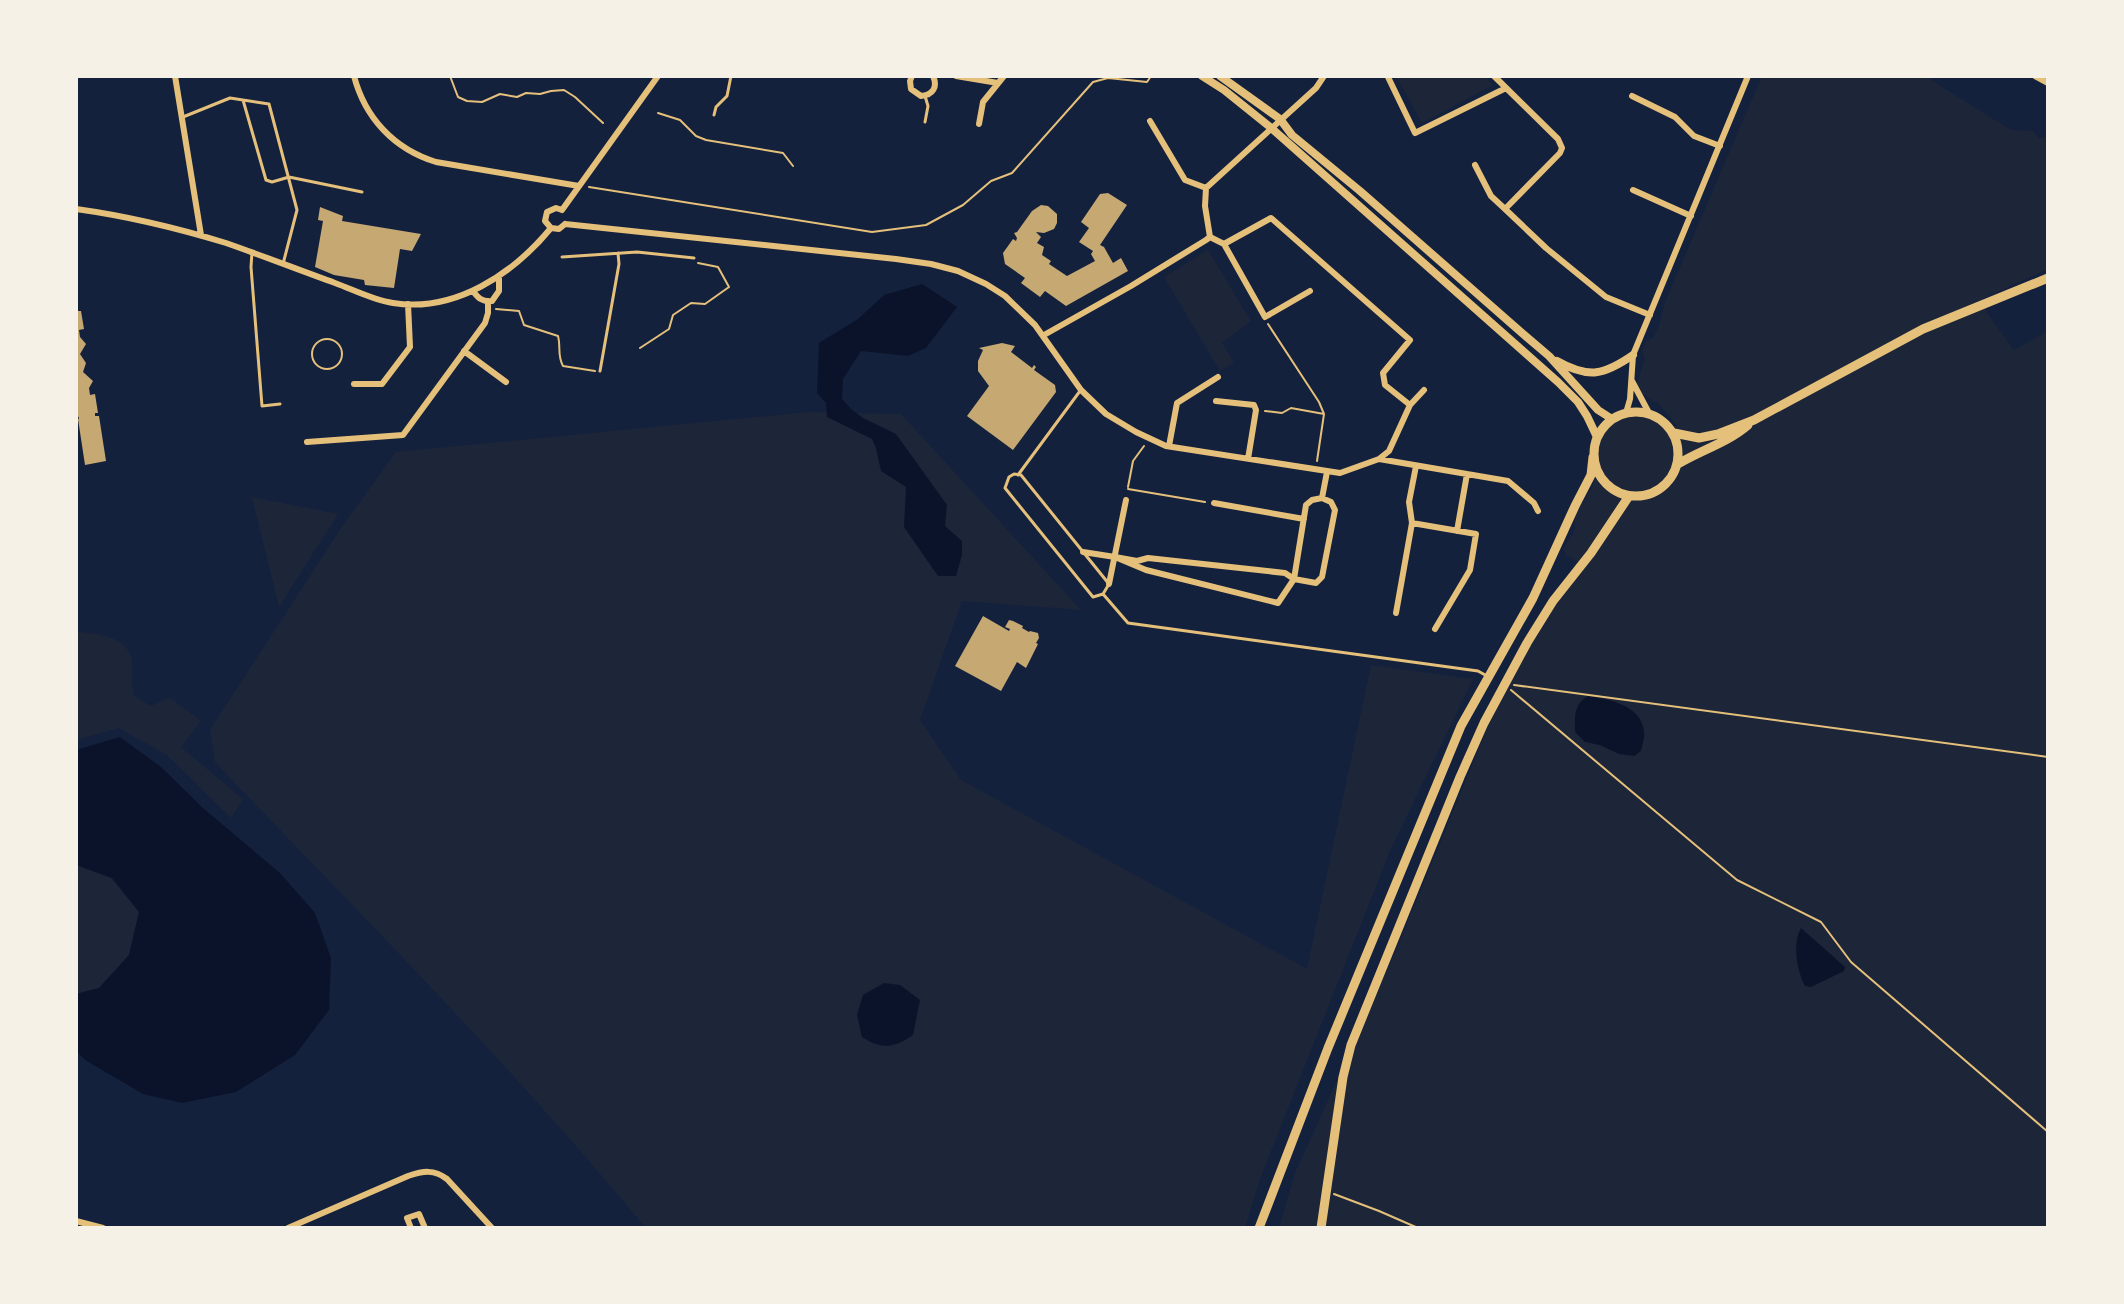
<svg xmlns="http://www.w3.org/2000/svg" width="2124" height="1304" font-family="Mulish,sans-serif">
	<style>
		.green { fill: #1d2539 }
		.water { fill: #0b132b }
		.building { fill: #c6a872 }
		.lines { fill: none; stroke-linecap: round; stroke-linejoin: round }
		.path { stroke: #e5c07b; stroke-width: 2 }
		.service { stroke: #e5c07b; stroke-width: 3 }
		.minor { stroke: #e5c07b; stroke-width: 6 }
		.secondary { stroke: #e5c07b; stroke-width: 8 }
		.primary { stroke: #e5c07b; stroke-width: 9 }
	</style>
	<rect width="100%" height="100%" fill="#14213d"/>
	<path class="green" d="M1402,76H1484L1493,85L1422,123L1397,78Z
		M1762,76H1930L1931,80L2011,130L2033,131L2039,138L2044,137L2048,141V269L1982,299L1988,314L2014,350L2048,331V1228H1279L1295,1173L1394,955L1489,724L1531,644L1556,603L1585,566L1566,555L1563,549L1575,530L1574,517L1593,486L1594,457L1601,439L1608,427L1614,422L1634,415L1647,416L1665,427L1677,426L1659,404L1641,393L1637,384L1645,357L1642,351L1646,341L1653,338L1659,326L1665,302Z
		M1208,250L1251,321L1222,343L1234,363L1220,371L1164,277Z
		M808,412L901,414L1081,610L962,601L920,720L961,780L1307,969L1371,665L1473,679L1390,851L1260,1179L1245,1228H646C511,1065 361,915 215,762L210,730L341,528L396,452Z
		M252,497L338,514L279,607Z
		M76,631C98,635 130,635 132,663C133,674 131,685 134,696L151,706L168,698L172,699L201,721L181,747L243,799L231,818L167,755L119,728L76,740Z
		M76,865L111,878L139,912L129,955L99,988L76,994Z"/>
	<path class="water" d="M922,284L957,307L926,348L908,356L861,351L843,379L842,399L851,409L863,418L896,434L947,505L945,526L962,541V555L956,576H938L904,527L906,487L881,471L876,448L872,439L827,417L826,403L817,393L819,343L858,319L884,295Z
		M1588,696C1608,699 1642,705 1644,732C1645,737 1642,746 1641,751L1634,756L1619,754L1600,745L1585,742L1575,732C1575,718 1573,704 1588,696Z
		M120,737L161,767L203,808L281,874L315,913L331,958L329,1010L295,1055L236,1092L182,1103L143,1094L85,1060L76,1051V994L99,988L129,955L139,912L112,878L76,865V750Z
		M1801,928L1845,967L1844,971L1811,987L1805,986C1797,971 1792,943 1801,928Z
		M884,983L900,985L920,1000L913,1035C894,1048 882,1050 862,1037L857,1015L863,995Z"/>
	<path class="building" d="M1108,193L1127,205L1100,245L1104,247L1113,263L1121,258L1128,271L1066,306L1045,291L1040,297L1021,283L1025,278L1005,264L1003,253L1013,239L1016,241L1017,238L1014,233L1017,232L1032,211L1041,205L1048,206L1057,214V223L1054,229L1044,233L1036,232L1041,237L1037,243L1044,247L1042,255L1051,261L1049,264L1067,276L1095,261L1091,254L1093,251L1079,242L1089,228L1081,222L1100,194Z
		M320,207L343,216L342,221L421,234L412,251L400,249L394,288L365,285L364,280L334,275L315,267L323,221L318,220Z
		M76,311H81L84,329L79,330L80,337L86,344L80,354L86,363L83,372L93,381L89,388L90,395L95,394L98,413H95V416H99L106,461L85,465L78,419H79L76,409Z
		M1002,343L1015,346L1011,352L1032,368L1034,365L1036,367L1034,370L1055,385L1056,392L1013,450L967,416L989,386L978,371V361L983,350L979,348Z
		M983,616L1009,631L1010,629L1005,627L1009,620L1013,621L1023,626L1022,628L1029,632L1030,631L1038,633L1039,638L1036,643L1038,644L1026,668L1017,662L1001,691L955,666Z"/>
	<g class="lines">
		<path class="path" d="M450,76L458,97L467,101L482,102L500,94L517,97L526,93L540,94L551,91L564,90L575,97L603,123
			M658,113L680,120L696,136L706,140L783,153L793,166
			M589,187L872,232L926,225L963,205L991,181L1012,173L1093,82L1108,78L1147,82L1151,76
			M496,309L519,311L524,325L558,336C561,347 557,355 563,366L595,371
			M1268,324L1319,402L1324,414L1317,461
			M312 354a15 15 0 1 1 30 0a15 15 0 1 1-30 0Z
			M640,348L669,329L673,315L691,303L705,304L729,287L718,267L698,263
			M1265,411L1282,413L1291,408L1324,414
			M1128,487L1133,461L1144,446
			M1128,489L1205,502
			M1514,685L2048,757
			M1511,690L1737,880L1821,922L1851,962L2048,1132
			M1334,1194L1379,1211L1418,1228"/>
		<path class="service" d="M243,100L266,180L272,182L289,177L362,192
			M714,115L716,107L727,96L731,76
			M183,117L230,98L269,104L297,210L283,264
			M925,122L928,106L925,96
			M252,252L251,267L262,406L280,404
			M562,257L637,252L694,258
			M600,371L619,264L618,253
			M1014,474L1021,475L1109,584L1103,594L1093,597L1005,488L1009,477Z
			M1018,475L1080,391
			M1103,594L1128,623L1478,671L1487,676"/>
		<path class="minor" d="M175,76L201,235
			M354,76C365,118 394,149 436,162L579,186
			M912,76L910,81L911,89L921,96C933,95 938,87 933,76
			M956,76L998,83
			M1389,76L1388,77L1415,133L1506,88
			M1494,76L1558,139L1562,148L1560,153L1505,209L1546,248L1606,297L1650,315
			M2035,76L2048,83
			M1632,96L1675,117L1694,136L1720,146
			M1150,121L1185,180L1206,188
			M979,124L983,102L1004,76
			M1475,165L1491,196L1505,209
			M1633,190L1691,216
			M76,209C127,216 177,228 226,243C263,256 299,270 335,283C354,290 373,300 393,303C455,313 513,274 551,228L559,229L565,224
			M562,210L658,76
			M565,224L896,259L931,264L958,271L986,284L1005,296L1035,325L1081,390L1106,414L1136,432L1166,446L1340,473L1379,459L1389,451L1410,405L1424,390
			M551,228L545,221L547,212L556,208L562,210
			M1210,237L1224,244L1271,218L1410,340L1383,373L1385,385L1410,405
			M1224,244L1265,317L1310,291
			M473,291C478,298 482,302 492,301L499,291V278
			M1044,335L1131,286L1206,240L1210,237L1205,206L1206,188L1316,88L1324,76
			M464,351L506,382
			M1632,381L1649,413
			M354,384H382L410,347L408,304
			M1216,401L1254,405L1256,410L1248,459
			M1626,413L1630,399L1633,355L1748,76
			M307,442L403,435L485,323L488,313V301
			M1169,446L1177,403L1218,377
			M1379,459L1508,481L1534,503L1538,511
			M1416,466L1409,502L1412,523L1476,534L1470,570L1435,629
			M1322,498L1331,502L1335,510L1322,577L1316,583L1294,579L1306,505L1312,500Z
			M1322,498L1327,472
			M1214,503L1304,519
			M1457,531L1467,474
			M1083,552L1115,557
			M1115,557L1137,561L1148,558L1285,573L1294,579L1278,603L1146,570Z
			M1109,584L1126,500
			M1396,613L1412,523
			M76,1221L103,1228
			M288,1228L408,1176C423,1171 434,1169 447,1179L492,1228
			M411,1228L407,1218L419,1214L425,1228"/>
		<path class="secondary" d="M1202,76L1224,90L1270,127L1558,382L1578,402L1587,416L1597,437
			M1220,76L1280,119L1292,135L1360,191L1522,333L1549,356L1598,410L1612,419
			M1557,361C1589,379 1604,375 1633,355"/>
		<path class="primary" d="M1594 454a42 42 0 1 1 84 0a42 42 0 1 1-84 0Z
			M1674,433L1699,438L1718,434L1754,420L1923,329L2048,278
			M1678,464C1701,450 1727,443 1748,425
			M1259,1228L1328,1048L1461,726L1533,598L1575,506L1591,475L1593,457
			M1321,1228L1343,1077L1351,1045L1460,777L1484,723L1527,643L1553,601L1591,553L1629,496"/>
	</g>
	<rect width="2124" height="1304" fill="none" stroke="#f6f1e7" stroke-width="156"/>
</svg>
